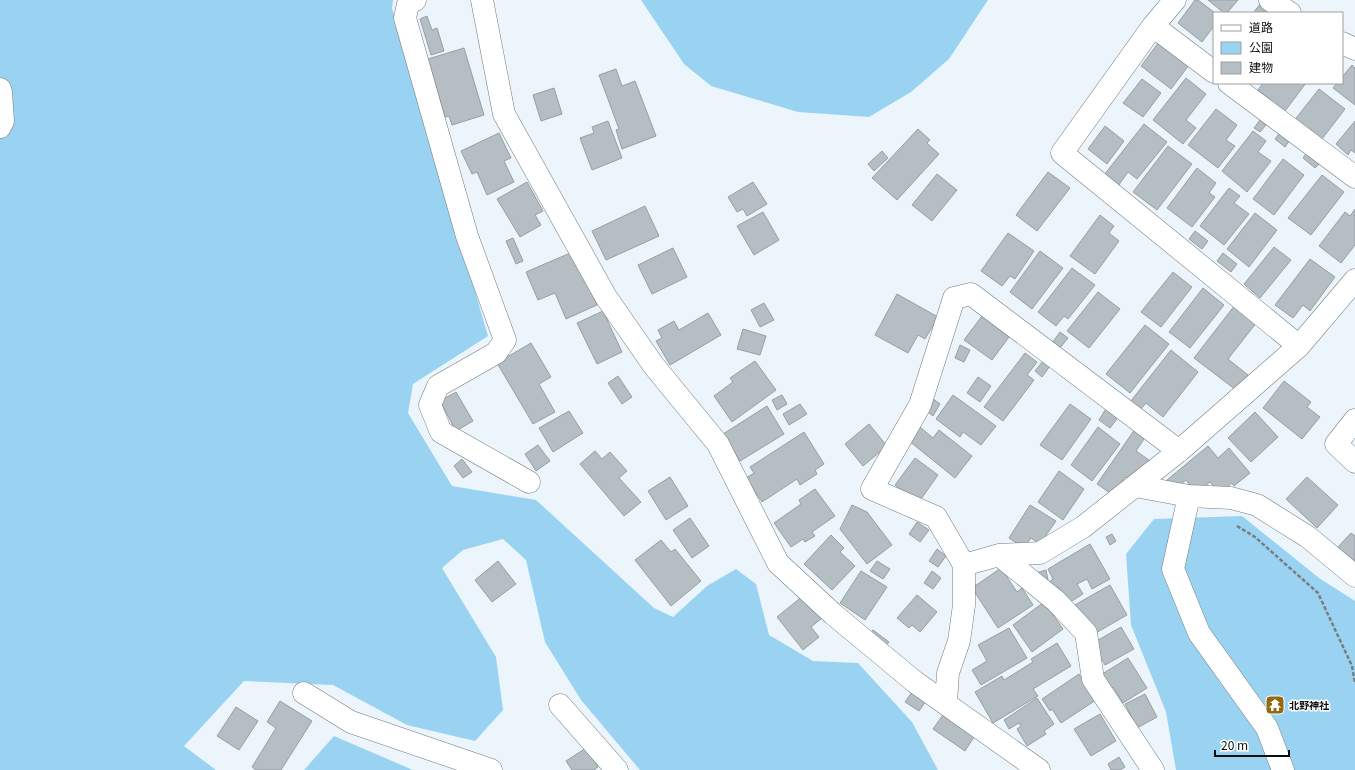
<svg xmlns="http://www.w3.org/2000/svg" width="1355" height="770" font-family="Georgia,'Noto Sans JP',serif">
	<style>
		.green { fill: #9ad3f2 }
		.building { fill: #b4bec3; stroke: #969fa4 }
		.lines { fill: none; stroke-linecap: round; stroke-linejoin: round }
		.minor-casing { stroke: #727b80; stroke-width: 23 }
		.path { stroke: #777d81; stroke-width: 2.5; stroke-dasharray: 4 2; stroke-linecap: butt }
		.minor { stroke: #fff; stroke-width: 22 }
		.labels { text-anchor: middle; stroke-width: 3; stroke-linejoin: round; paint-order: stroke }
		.poi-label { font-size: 10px; font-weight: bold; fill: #0b0e10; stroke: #fff; text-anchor: start }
	</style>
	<rect width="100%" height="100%" fill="#ebf5fb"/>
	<path class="green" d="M0,0H393L392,8L488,336L413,384L408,413L452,486L536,500L654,608L673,617L707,586L736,569L756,584L769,635L813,661L858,663L912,722L938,770H640L581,700L545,642L526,560L503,539L463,550L442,568L496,657L503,710L475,741L407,725L333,685L244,681L184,746L216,770H0Z
		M641,0H988L949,59L911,92L869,117L798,112L711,86L684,64Z
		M1242,516L1319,578L1355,601V770H1176L1166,712L1131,625L1126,554L1154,519Z
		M334,736L413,770H304Z"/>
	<path class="building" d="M1195,0H1198L1215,13L1214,26L1202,42L1178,23Z
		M1208,0H1238L1227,13H1224Z
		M1261,3L1275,13H1253Z
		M427,16L432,30L437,28L444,51L431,55L420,19Z
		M1159,42L1189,65L1171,89L1141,66Z
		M464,48L484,115L452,125L449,116L445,117L428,59Z
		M1352,65L1355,68V105L1333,88L1337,83H1342V77Z
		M616,69L622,86L635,81L656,136L622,149L616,130L619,129L599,75Z
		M1186,78L1206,94L1186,120L1196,128L1183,144L1153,120Z
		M1142,79L1161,93L1143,117L1123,103Z
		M1263,83H1306L1285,111L1258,90Z
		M554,88L562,114L541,121L533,95Z
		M1319,89L1345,109L1322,139L1310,129L1307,133L1293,122Z
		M1216,109L1237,125L1226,140L1235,146L1218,168L1188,145Z
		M1260,120L1266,125L1260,132L1254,128Z
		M608,121L622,158L592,170L580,138L594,133L592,127Z
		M1355,121V153L1351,150L1348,155L1336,144Z
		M1144,124L1167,142L1137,179L1128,172L1118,186L1104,175Z
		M1105,126L1124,141L1107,164L1088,149Z
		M918,129L930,140L927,143L939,154L897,200L872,178Z
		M1282,130L1291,138L1285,147L1275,139Z
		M1253,131L1266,141L1258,152L1271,161L1247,192L1222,171Z
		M499,133L511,158L504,161L514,182L487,195L477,172L472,174L461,151Z
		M1168,146L1192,164L1157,210L1133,192Z
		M882,151L888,158L874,171L868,164Z
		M1308,151L1321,162L1315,168L1303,158Z
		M1283,159L1304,175L1274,215L1253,199Z
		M1197,168L1216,183L1209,193L1215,197L1192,227L1167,208Z
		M1048,172L1070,188L1037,231L1016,215Z
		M937,174L957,190L932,221L912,205Z
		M1322,175L1344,192L1311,235L1288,218Z
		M527,182L543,211L535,215L541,225L520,237L497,199Z
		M753,182L767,204L747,216L743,209L737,212L728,197Z
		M1229,188L1240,196L1234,203L1249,214L1224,245L1200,226Z
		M645,206L659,236L606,260L592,231Z
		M1355,209V245L1341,263L1319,246L1345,212L1350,216Z
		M763,212L779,240L754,255L737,226Z
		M1255,213L1277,230L1249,267L1227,249Z
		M1100,215L1114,226L1109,233L1119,241L1095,274L1070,256Z
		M1195,231L1208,241L1202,249L1189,239Z
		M1008,233L1034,251L1015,279L1010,276L1002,286L981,271Z
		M513,238L523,261L516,264L506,241Z
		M1274,247L1291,260L1260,298L1244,284Z
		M673,248L687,277L652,294L638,265Z
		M575,251L597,305L566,319L555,293L538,300L526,272Z
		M1040,251L1063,268L1032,309L1010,292Z
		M1223,253L1237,264L1231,272L1217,261Z
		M1310,259L1335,277L1310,311L1303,305L1293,318L1275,305Z
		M1072,268L1095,285L1068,319L1064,316L1056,326L1038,312Z
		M1173,272L1192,287L1161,327L1141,312Z
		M1203,288L1224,305L1190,348L1169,332Z
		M1098,292L1120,309L1089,348L1067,331Z
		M897,294L938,317L925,339L918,335L908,353L875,335Z
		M764,303L774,320L760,327L751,310Z
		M1235,305L1257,322L1228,359L1248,375L1236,390L1194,358Z
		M603,311L622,352L597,364L577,323Z
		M708,313L721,335L670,365L656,341L662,338L658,330L674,321L679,330Z
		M982,316L1009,337L992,360L964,340Z
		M1145,325L1169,344L1130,393L1106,374Z
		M743,329L766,336L760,355L737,349Z
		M1060,332L1068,338L1060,348L1052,343Z
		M531,343L551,377L539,384L555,412L533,424L497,363Z
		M960,345L970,350L964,362L955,358Z
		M1171,350L1198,372L1163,417L1146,403L1140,410L1130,402Z
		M1025,353L1037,362L1027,375L1034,380L1003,421L984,407Z
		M755,361L776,390L732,422L714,396L733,382L730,378Z
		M1043,361L1050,366L1042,377L1035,371Z
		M618,376L632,397L622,404L608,383Z
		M978,377L991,386L980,402L967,393Z
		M1284,381L1311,402L1307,407L1320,417L1302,439L1263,408Z
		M456,392L473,421L456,431L440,401Z
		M782,395L787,404L777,410L772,400Z
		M953,395L996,426L981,445L963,432L960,437L936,419Z
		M932,398L940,404L933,416L925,410Z
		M800,404L807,414L789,425L783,414Z
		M1070,404L1091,419L1062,460L1040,445Z
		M767,406L784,434L740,461L723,434Z
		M1107,407L1119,416L1110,428L1099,420Z
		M569,411L583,433L553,452L539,428Z
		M1255,412L1278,437L1251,462L1228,438Z
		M869,424L887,446L863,466L845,444Z
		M920,427L933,438L939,430L972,456L955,478L909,441Z
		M1098,427L1120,444L1092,481L1071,465Z
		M1135,429L1146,436L1136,451L1149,460L1134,482L1125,477L1113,495L1097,484Z
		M804,432L824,464L815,470L817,474L800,485L797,479L762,502L746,478L754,473L750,467Z
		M538,445L550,461L536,471L525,454Z
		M1208,446L1218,458L1229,448L1250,473L1234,486L1232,483L1220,493L1210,482L1196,493L1186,480L1174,489L1167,480Z
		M595,451L602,459L610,452L627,471L619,478L641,502L624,516L580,464Z
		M915,458L938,475L919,502L895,485Z
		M462,459L472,472L463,478L454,466Z
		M1059,471L1084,489L1063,520L1038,502Z
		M670,477L688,506L666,520L648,491Z
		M1307,477L1338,505L1317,528L1286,499Z
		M815,489L835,516L812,532L815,536L805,542L803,539L791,547L774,523L801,504L799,500Z
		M852,505L867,512L892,545L867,564L840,529Z
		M1030,505L1056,521L1040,544L1031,538L1024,548L1009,538Z
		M690,518L709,546L692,558L673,530Z
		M917,522L929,530L920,542L909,534Z
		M1351,533L1355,536V564L1337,548Z
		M1112,534L1116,541L1110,545L1106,537Z
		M831,535L844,548L840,552L855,566L832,590L804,564Z
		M661,540L671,552L675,549L701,581L671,606L635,560Z
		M1090,544L1110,579L1092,589L1087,579L1077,584L1083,594L1067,604L1058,587L1054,590L1049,582L1053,579L1048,569Z
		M937,549L946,556L938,567L929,561Z
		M498,561L516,584L492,602L475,580Z
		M877,561L890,569L883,579L870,571Z
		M1001,568L1017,592L1022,588L1033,605L998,628L972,588Z
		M1046,570L1048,580L1038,583L1036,573Z
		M861,571L887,587L865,620L840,603Z
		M932,571L941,578L933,589L924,583Z
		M1110,585L1127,615L1094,634L1082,613L1078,615L1073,606Z
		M804,595L822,618L811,627L819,637L803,650L777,617Z
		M917,595L937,612L920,632L912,625L909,628L897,618Z
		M1044,602L1063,629L1032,652L1013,625Z
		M1121,627L1134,649L1105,665L1093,643Z
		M1009,628L1027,658L981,685L972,670L987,661L978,645Z
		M873,630L889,642L883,649L867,637Z
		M1057,643L1071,666L1033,689L1038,696L993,723L975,692L1002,676L1004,680L1033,662L1031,659Z
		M1128,658L1147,688L1123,703L1113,687L1108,690L1099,676Z
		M1079,674L1096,700L1061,723L1052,709L1050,711L1042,699Z
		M912,692L926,701L919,711L905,702Z
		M1145,694L1157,717L1137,728L1125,704Z
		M1037,698L1054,724L1044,731L1046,734L1027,746L1017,729L1021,726L1019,723L1009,729L1004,720Z
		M280,701L312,721L281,770H256L252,767L276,728L267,722Z
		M236,707L258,721L239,750L217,736Z
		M945,712L976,734L965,751L933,729Z
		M1100,714L1116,741L1091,756L1074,729Z
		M586,748L598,767L594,770H572L566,761Z
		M1119,757L1125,767L1120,770H1111L1108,764Z"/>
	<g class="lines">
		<g class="minor-casing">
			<path id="minor" d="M415,0L408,4L405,18L467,236L505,340L496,353L438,386L430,405L441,432L529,482
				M482,0L504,114L606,297L654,366L718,444L778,563L833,614L915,682L1039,770
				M1175,0L1153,26L1062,153L1299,346
				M1270,0L1290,13
				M1153,26L1214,72
				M1342,43L1355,49
				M1229,83L1355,177
				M0,89L1,92L3,121L0,127
				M1355,420L1336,444L1355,462
				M1135,486L1189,496L1231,498L1257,505L1308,537L1355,576
				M1189,496L1173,569L1199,633L1267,728L1283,770
				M999,555L1056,601L1086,633L1093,679L1153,770
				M964,565L936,517L872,489L920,405L954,298L971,294L1179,451
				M304,693L351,722L491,770
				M946,702L948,673L959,641L964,605V565L999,555L1040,553L1083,527L1179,451L1299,346L1355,280
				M560,705L617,770"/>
		</g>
		<path class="path" d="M1237,526L1255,537L1318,593L1352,666L1355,683"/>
		<use href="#minor" class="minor"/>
	</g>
	<defs>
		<g id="temple-square" transform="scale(1)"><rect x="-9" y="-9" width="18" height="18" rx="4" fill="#906910" stroke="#fff"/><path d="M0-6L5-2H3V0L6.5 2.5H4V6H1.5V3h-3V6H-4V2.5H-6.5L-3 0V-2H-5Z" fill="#fff"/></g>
	</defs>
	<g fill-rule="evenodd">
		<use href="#temple-square" x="1275" y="705"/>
	</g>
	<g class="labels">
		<g class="poi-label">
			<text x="1289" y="709">北野神社</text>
		</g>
	</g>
	<rect x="1213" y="12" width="130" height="72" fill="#ffffff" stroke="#9d9f9f"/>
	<rect x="1221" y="25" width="20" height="6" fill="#ffffff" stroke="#9d9f9f"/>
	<text x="1249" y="32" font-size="12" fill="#0b0e10">道路</text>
	<rect x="1221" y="42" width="20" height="12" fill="#9ad3f2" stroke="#9d9f9f"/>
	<text x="1249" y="52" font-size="12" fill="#0b0e10">公園</text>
	<rect x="1221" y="62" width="20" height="12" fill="#b4bec3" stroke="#9d9f9f"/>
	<text x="1249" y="72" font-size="12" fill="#0b0e10">建物</text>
	<path d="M1215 750v6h74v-6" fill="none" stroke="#0b0e10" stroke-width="2"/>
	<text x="1221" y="750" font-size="12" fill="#0b0e10" stroke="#ffffff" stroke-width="3" paint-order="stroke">20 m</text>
</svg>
